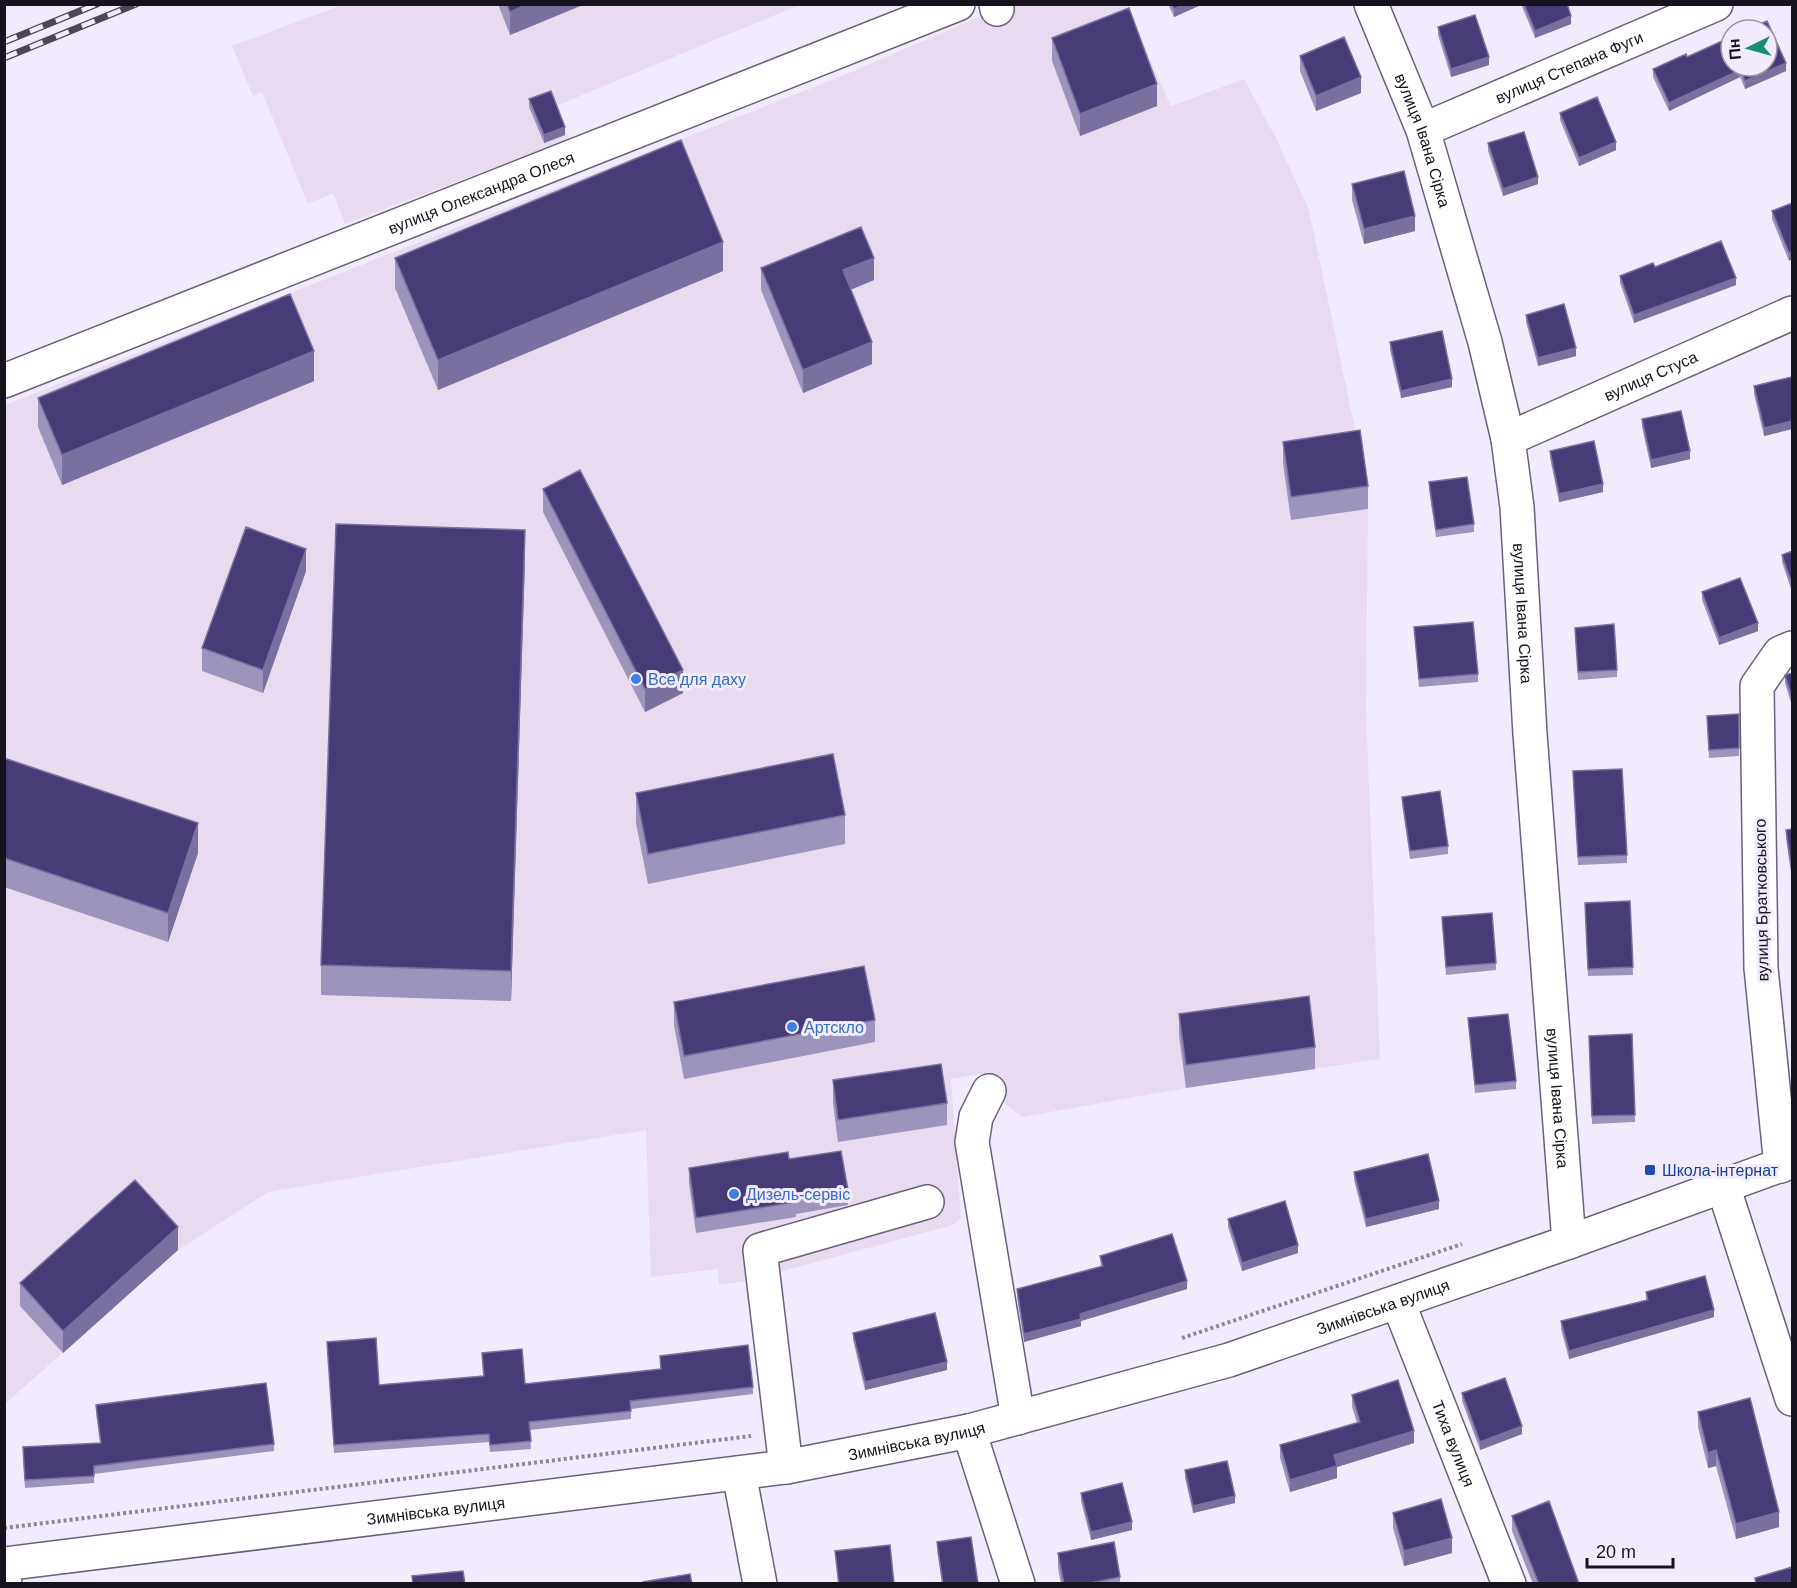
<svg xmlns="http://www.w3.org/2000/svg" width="1797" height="1588" font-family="Helvetica,sans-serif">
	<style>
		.industrial { fill: #e8dbef }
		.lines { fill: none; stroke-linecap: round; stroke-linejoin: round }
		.minor-casing { stroke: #6a607b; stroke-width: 36 }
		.major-casing { stroke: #6a607b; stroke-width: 36 }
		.path { stroke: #8c8696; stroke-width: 4; stroke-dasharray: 3 3; stroke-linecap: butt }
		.minor { stroke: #fff; stroke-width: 33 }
		.major { stroke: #fff; stroke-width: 33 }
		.rail-casing { stroke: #4c4754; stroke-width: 7 }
		.rail { stroke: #f2ebfe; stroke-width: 4.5; stroke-dasharray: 14; stroke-linecap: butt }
		.wall { fill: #9c94bb }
		.shaded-wall { fill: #7a70a0 }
		.building { fill: #473c78; stroke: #7a70a0; stroke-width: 1.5 }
		.shop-dot { fill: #3f7fe0; stroke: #f2ebfe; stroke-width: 2 }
		.transit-dot { fill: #1a4fb4; stroke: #f2ebfe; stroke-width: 2 }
		.labels { text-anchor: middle; stroke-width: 6; stroke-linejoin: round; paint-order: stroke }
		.street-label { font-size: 16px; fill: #17131e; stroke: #f2ebfe }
		.shop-label { font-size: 16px; fill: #366cbe; stroke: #f2ebfe; text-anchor: start }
		.transit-label { font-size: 16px; fill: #164399; stroke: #f2ebfe; text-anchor: start }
	</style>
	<rect width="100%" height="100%" fill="#f2ebfe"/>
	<path class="industrial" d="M342,5H799L556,106L569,139L345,224L333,193L308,204L262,92L253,96L232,46Z
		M1007,5H1126L1171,106L1244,79L1277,140L1309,210L1360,453L1368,509L1366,710L1380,1059L1186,1088L1022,1117L989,1091L986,1073L951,1079L961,1218L953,1225L779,1272L763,1279L719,1285L718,1269L651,1277L646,1130L268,1192L178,1250L5,1404V405L837,78Z"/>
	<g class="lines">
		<g class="minor-casing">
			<g id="minor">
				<path d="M996,4L997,9"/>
				<path id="s1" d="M1371,4L1423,130L1485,342L1508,439L1517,507L1530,734L1569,1242"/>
				<path id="s2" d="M1423,130L1716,4"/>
				<path id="s3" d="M4,381L958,4"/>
				<path id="s4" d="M1508,439L1792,313"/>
				<path d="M989,1091L976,1117L972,1142L1018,1418"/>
				<path d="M1781,1166L1761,968L1757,686L1780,653L1792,648"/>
				<path d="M1723,1186L1792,1399"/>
				<path id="s5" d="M1398,1302L1509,1584"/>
				<path d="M969,1431L1018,1584"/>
				<path d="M786,1467L760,1250L927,1202"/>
				<path d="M739,1473L760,1584"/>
				<path d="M4,1582L5,1584"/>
			</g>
		</g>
		<g class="major-casing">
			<g id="major">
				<path id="s6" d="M4,1564L786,1467L969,1431L1229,1360L1569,1242L1792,1161"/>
			</g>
		</g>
		<path class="path" d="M1182,1338L1462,1244
			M4,1528L751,1436"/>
		<use href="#minor" class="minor"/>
		<use href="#major" class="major"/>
		<g class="rail-casing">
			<path id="rail" d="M4,42L97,4
				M4,58L136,4"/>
		</g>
		<use href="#rail" class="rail"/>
	</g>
	<path class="wall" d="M498,4H585L510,35Z
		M1168,4H1203L1174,17Z
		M1521,4H1567L1571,24L1535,38Z
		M1438,27L1489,65L1451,77L1438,35Z
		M1052,38L1157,106L1080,136L1052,61Z
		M1300,56L1361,93L1316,111L1300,71Z
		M1687,57L1786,71L1745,89L1740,77L1669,111L1653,77V69Z
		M529,99L565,135L544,143L529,107Z
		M1560,113L1616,150L1579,166L1560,120Z
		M1488,143L1538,184L1503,196L1488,151Z
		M1352,184L1415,231L1364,244L1352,200Z
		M1792,203L1789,261L1772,219V211Z
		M395,258L723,271L438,390L395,288Z
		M761,268L874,280L851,289L872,364L803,393L761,290Z
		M1620,276L1736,285L1634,323L1620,283Z
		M1526,315L1576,356L1538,366L1526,322Z
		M1390,342L1452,387L1401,398L1390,350Z
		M1792,377V429L1764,436L1754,394V386Z
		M314,381L62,485L38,427V398Z
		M1642,419L1690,459L1651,468L1642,427Z
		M1283,442L1368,486V509L1291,520L1283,464Z
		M1550,451L1603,492L1559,502L1550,458Z
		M1429,482L1474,524V532L1436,537L1429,490Z
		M543,489L683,693L645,712L543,512Z
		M1792,551V592L1782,562V555Z
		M525,560L511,1001L321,995V965Z
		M306,571L263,693L202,671V648Z
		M1702,592L1758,631L1719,645L1702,600Z
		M1414,627L1478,674V682L1419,687Z
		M1575,628L1617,670V677L1578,680Z
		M1792,673V706L1785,683V675Z
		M1739,714V756L1709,758L1707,716Z
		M4,758L198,853L168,942L4,887Z
		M1573,779L1627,855V863L1578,865Z
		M636,793L845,815V844L648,884L636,823Z
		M1402,797L1448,846V854L1410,859L1402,804Z
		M1792,829V880L1786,838V830Z
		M1630,901L1633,975L1588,976L1585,910Z
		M1442,917L1496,963V970L1446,975Z
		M674,1002L875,1020V1042L684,1079L674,1025Z
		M1179,1014L1315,1047V1069L1186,1088L1179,1036Z
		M1468,1018L1516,1081V1089L1475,1093Z
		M1632,1034L1635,1122L1592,1124L1589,1036Z
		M833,1080L947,1103V1125L838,1142L833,1103Z
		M789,1159L848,1190V1205L796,1214V1217L696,1233L689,1183V1168Z
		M1354,1172L1439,1209L1366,1227L1354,1180Z
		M1228,1219L1298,1253L1242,1271L1228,1227Z
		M178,1250L63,1353L20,1306V1283Z
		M1100,1256L1187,1289L1081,1321V1326L1024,1342L1017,1297V1289L1101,1267Z
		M1646,1292L1714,1317L1569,1359L1561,1329V1321L1646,1300Z
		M853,1333L947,1370L865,1390L853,1340Z
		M327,1342L379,1385L483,1376L482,1353L525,1384L660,1369V1356L753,1387V1394L631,1409V1419L530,1430L531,1449L490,1452L489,1442L334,1453Z
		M1462,1393L1522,1434L1480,1450L1462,1401Z
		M1352,1395L1414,1443L1337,1467V1478L1290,1492L1280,1458V1445L1357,1423L1352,1407Z
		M96,1405L274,1444V1451L94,1474V1483L25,1488L23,1455L100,1443L96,1413Z
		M1698,1412L1779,1527L1736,1539L1716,1466L1708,1468L1698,1427Z
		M1185,1470L1235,1503L1193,1513L1185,1478Z
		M1081,1493L1132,1530L1091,1540L1081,1501Z
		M1393,1513L1452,1553L1404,1566L1393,1528Z
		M1512,1516L1579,1584H1533L1512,1531Z
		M971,1537L978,1584H942L937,1550V1542Z
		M835,1551L894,1584H838Z
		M1058,1553L1120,1577V1584H1061L1058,1568Z"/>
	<path class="shaded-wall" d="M528,4H585L510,35V12Z
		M1185,4H1203L1174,17V9Z
		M1571,16V24L1535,38V31Z
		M1489,57V65L1451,77V69Z
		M1786,63V71L1745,89V81Z
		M1740,70V77L1669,111V103Z
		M1361,77V93L1316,111V96Z
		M1157,84V106L1080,136V114Z
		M565,127V135L544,143V135Z
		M1616,142V150L1579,166V158Z
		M1538,177V184L1503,196V189Z
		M1415,216V231L1364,244V229Z
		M723,242V271L438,390V360Z
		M1792,251V259L1789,261V253Z
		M874,258V280L843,293V270Z
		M1736,278V285L1634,323V315Z
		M872,342V364L803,393V370Z
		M1576,348V356L1538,366V358Z
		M314,351V381L62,485V455Z
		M1452,379V387L1401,398V391Z
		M1792,421V429L1764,436V428Z
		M1690,451V459L1651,468V460Z
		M1603,484V492L1559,502V494Z
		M525,530V560L511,1001V971Z
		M306,549V571L263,693V670Z
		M1758,623V631L1719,645V638Z
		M683,670V693L645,712V689Z
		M198,823V853L168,942V913Z
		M1439,1201V1209L1366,1227V1219Z
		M178,1227V1250L63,1353V1331Z
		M1298,1245V1253L1242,1271V1263Z
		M1187,1281V1289L1081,1321V1326L1024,1342V1334L1080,1314Z
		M1714,1310V1317L1569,1359V1351Z
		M947,1362V1370L865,1390V1382Z
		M1522,1426V1434L1480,1450V1442Z
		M1414,1431V1443L1337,1467V1478L1290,1492V1480L1334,1455Z
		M1716,1450V1466L1708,1468V1453Z
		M1235,1496V1503L1193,1513V1506Z
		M1779,1512V1527L1736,1539V1524Z
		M1132,1522V1530L1091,1540V1532Z
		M1452,1538V1553L1404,1566V1551Z"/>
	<path class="building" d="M507,4H528L510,12Z
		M1172,4H1185L1174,9Z
		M1524,4H1567L1571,16L1535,31Z
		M1129,8L1157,84L1080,114L1052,38Z
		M1475,15L1489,57L1451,69L1438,27Z
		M1767,21L1786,63L1745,81L1740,70L1669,103L1653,69L1686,54L1687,57L1731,37V66H1767V30H1747Z
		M1344,37L1361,77L1316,96L1300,56Z
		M551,91L565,127L544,135L529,99Z
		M1597,97L1616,142L1579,158L1560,113Z
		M1524,132L1538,177L1503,189L1488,143Z
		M681,140L723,242L438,360L395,258Z
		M1404,171L1415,216L1364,229L1352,184Z
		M1792,203V251L1789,253L1772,211Z
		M861,227L874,258L843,270L872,342L803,370L761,268Z
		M1721,241L1736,278L1634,315L1620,276L1653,263L1655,267Z
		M290,294L314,351L62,455L38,398Z
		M1564,304L1576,348L1538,358L1526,315Z
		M1442,331L1452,379L1401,391L1390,342Z
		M1792,377V421L1764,428L1754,386Z
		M1681,411L1690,451L1651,460L1642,419Z
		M1360,430L1368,486L1291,497L1283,442Z
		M1594,441L1603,484L1559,494L1550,451Z
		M580,470L683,670L645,689L543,489Z
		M1467,477L1474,524L1436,530L1429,482Z
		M336,524L525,530L511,971L321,965Z
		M246,527L306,549L263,670L202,648Z
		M1792,551V584L1782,555Z
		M1740,578L1758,623L1719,638L1702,592Z
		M1473,622L1478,674L1419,679L1414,627Z
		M1614,624L1617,670L1578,672L1575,628Z
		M1792,673V698L1785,675Z
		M1739,714V748L1709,750L1707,716Z
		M833,754L845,815L648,854L636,793Z
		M4,758L198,823L168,913L4,858Z
		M1622,769L1627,855L1578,857L1573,771Z
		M1440,791L1448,846L1410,851L1402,797Z
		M1792,829V872L1786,830Z
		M1630,901L1633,967L1588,969L1585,903Z
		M1492,913L1496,963L1446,967L1442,917Z
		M864,966L875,1020L684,1056L674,1002Z
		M1309,996L1315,1047L1186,1065L1179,1014Z
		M1508,1014L1516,1081L1475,1085L1468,1018Z
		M1632,1034L1635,1115L1592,1116L1589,1036Z
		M941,1064L947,1103L838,1120L833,1080Z
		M841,1151L848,1190L795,1199L796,1202L696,1218L689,1168L788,1152L789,1159Z
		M1428,1154L1439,1201L1366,1219L1354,1172Z
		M135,1180L178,1227L63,1331L20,1283Z
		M1285,1201L1298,1245L1242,1263L1228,1219Z
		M1172,1234L1187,1281L1080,1314L1081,1319L1024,1334L1017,1289L1103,1266L1100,1256Z
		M1705,1276L1714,1310L1569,1351L1561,1321L1648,1300L1646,1292Z
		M935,1313L947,1362L865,1382L853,1333Z
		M376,1338L379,1385L484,1376L482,1353L522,1349L525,1384L661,1369L660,1356L748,1345L753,1387L630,1401L631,1411L529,1422L531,1441L490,1445L489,1434L334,1445L327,1342Z
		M1505,1378L1522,1426L1480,1442L1462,1393Z
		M1398,1380L1414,1431L1334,1455L1337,1466L1290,1480L1280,1445L1360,1422L1352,1395Z
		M266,1383L274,1444L94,1466V1476L25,1480L23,1447L101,1443L96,1405Z
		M1750,1398L1779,1512L1736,1524L1716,1450L1708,1453L1698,1412Z
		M1227,1461L1235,1496L1193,1506L1185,1470Z
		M1122,1483L1132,1522L1091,1532L1081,1493Z
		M1441,1499L1452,1538L1404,1551L1393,1513Z
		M1549,1501L1579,1584H1539L1512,1516Z
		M971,1537L978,1583L943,1584L937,1542Z
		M1114,1542L1120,1577L1085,1584H1064L1058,1553Z
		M890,1545L894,1584H839L835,1551Z
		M1792,1567V1584H1756L1755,1578Z
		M463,1571L465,1584H413L412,1576Z
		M690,1574L692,1584H643V1582Z"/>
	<g class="shop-dot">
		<circle cx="636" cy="679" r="6"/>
		<circle cx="792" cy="1027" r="6"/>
		<circle cx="734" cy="1194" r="6"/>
	</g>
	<rect class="transit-dot" x="1644" y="1164" width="12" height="12" rx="3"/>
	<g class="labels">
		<g class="street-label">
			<text dy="6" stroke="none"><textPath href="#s2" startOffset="159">вулиця Степана Фуги</textPath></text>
			<text dy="6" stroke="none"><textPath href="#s1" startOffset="146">вулиця Івана Сірка</textPath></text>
			<text dy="6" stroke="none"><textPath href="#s3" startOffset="513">вулиця Олександра Олеся</textPath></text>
			<text dy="6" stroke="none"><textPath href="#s4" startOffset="156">вулиця Стуса</textPath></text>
			<text dy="6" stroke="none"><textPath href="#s1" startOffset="632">вулиця Івана Сірка</textPath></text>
			<text transform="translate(1761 900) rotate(-91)" y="6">вулиця Братковського</text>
			<text dy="6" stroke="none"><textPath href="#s1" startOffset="1118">вулиця Івана Сірка</textPath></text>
			<text dy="6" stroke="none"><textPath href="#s6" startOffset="1407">Зимнівська вулиця</textPath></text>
			<text dy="6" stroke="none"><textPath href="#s6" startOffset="921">Зимнівська вулиця</textPath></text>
			<text dy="6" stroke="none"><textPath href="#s5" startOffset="152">Тиха вулиця</textPath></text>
			<text dy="6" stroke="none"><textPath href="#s6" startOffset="435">Зимнівська вулиця</textPath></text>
		</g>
		<g class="shop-label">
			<text x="648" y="685">Все для даху</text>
			<text x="804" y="1033">Артскло</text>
			<text x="746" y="1200">Дизель-сервіс</text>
		</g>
		<g class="transit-label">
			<text x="1662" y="1176">Школа-інтернат</text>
		</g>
	</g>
	<rect width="1797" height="1588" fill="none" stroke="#17131e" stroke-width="12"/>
	<g transform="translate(1749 48) rotate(265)"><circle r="28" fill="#f2ebfe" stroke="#9a95a4" stroke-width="1.5"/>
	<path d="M0-4.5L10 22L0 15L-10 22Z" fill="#198e70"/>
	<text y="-9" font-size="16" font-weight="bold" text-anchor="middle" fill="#17131e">Пн</text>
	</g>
	<path d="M1587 1558v9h86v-9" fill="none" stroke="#17131e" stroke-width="3"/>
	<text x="1596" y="1558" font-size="18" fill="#17131e" stroke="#f2ebfe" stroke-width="4.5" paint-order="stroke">20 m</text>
</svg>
